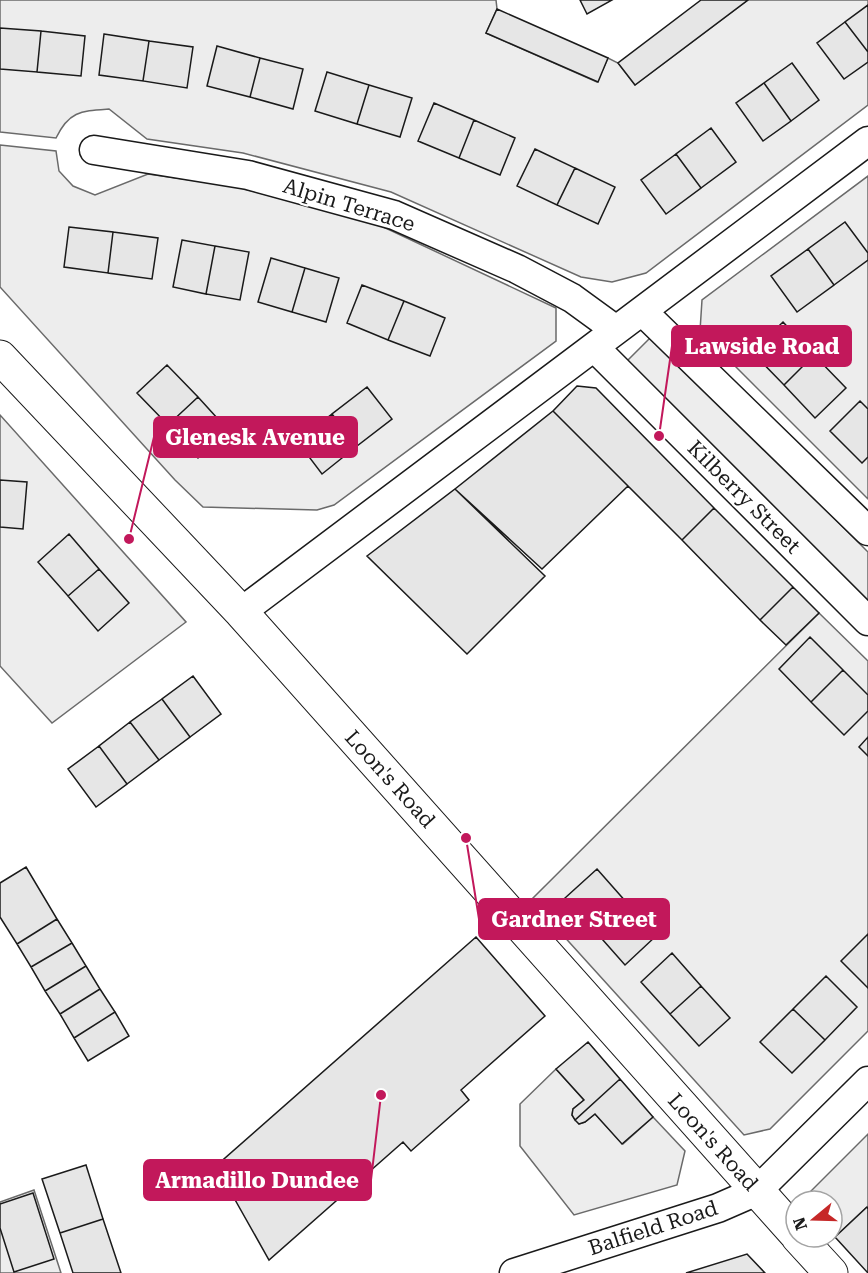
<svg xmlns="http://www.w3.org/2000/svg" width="868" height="1273" font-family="'Roboto Serif',serif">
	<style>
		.green { fill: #ededed; stroke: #6a6a6a; stroke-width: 1.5 }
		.building { fill: #e6e6e6; stroke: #1a1a1a; stroke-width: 1.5 }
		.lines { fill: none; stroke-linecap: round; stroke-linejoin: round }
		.street-casing { stroke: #1a1a1a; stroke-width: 31 }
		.secondary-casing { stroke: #1a1a1a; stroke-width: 35 }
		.street { stroke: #fff; stroke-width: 28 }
		.secondary { stroke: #fff; stroke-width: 33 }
		.labels { text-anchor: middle; stroke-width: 4.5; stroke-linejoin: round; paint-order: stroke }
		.street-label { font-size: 21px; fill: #1a1a1a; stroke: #fff }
		.leader { fill: none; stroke: #c2185b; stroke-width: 2 }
		.callout-dot { fill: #c2185b; stroke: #fff; stroke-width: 2 }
		.callout { fill: #c2185b; stroke: #c2185b; stroke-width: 2 }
		.callout-label { font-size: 22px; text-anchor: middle; font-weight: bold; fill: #fff }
	</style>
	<rect width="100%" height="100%" fill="#fff"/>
	<path class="green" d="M0,0H496L497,9L486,33L597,82L608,58L618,63L635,85L748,0H868V105L646,273L612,282L581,277L391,192L243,153L147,139L109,109C81,111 69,111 56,138L0,132Z
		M0,145L56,151L59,171L73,186L95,195L148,174L233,186L377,224L556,308V341L334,505L317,510L203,507L175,480L0,287Z
		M868,176V499L700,331L702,300Z
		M652,336L868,552V604L626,362Z
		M0,415L186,622L52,723L0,666Z
		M819,613L868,661V1031L770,1129L744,1135L531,900Z
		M556,1069L584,1100L573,1109L572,1115L579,1124L585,1122L595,1114L623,1144L653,1117L685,1151L677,1185L574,1215L520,1146V1104Z
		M868,1134V1209L866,1208L835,1237L832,1233V1201H806L804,1198Z
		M34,1190L61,1273H0V1202Z"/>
	<path class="building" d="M580,0H612L587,14Z
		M701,0H748L635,85L618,63Z
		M868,5V52L845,22Z
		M497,9L608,58L598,82L486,33Z
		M845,22L868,52V62L844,79L817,43Z
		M0,28L41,31L37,72L0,69Z
		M41,31L85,36L81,76L37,72Z
		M104,34L149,41L143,81L99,75Z
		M149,41L193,47L187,88L143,81Z
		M217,46L260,58L250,97L207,86Z
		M260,58L303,69L293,109L250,97Z
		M792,63L819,100L791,121L764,83Z
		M327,72L369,85L357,124L315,111Z
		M764,83L791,121L763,141L736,103Z
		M369,85L412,98L400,137L357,124Z
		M434,103L474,120L459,158L418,141Z
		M474,120L515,138L500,175L459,158Z
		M711,128L736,162L701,188L676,154Z
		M535,149L575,168L557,205L517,186Z
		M676,154L701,188L666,214L641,180Z
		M575,168L615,187L598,224L557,205Z
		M845,222L868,253V260L834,285L808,249Z
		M69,227L113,232L108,273L64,267Z
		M113,232L158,238L152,279L108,273Z
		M182,240L215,246L206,294L173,287Z
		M215,246L249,252L240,300L206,294Z
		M808,249L834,285L797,312L771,276Z
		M271,258L305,268L292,312L258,302Z
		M305,268L339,278L326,322L292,312Z
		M362,285L404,301L388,340L347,323Z
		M404,301L445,318L430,356L388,340Z
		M783,322L814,355L784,385L752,352Z
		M814,355L846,388L815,418L784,385Z
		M167,365L198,397L168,425L137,393Z
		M577,386L596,388L714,508L682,540L553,411Z
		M367,387L392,419L357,446L332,414Z
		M198,397L228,430L198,458L168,425Z
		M860,401L868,409V457L862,463L830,431Z
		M553,411L628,486L542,569L455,489Z
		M332,414L357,446L322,474L297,441Z
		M0,480L27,482L23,529L0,527Z
		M455,489L545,576L467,654L367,556Z
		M714,508L793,587L760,620L682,540Z
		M69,534L99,569L68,596L38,562Z
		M99,569L129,603L98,631L68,596Z
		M793,587L819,613L786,645L760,620Z
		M810,637L843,670L811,702L779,669Z
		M843,670L868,695V711L844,735L811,702Z
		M193,676L221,714L190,737L162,699Z
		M162,699L190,737L159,760L130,722Z
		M130,722L159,760L127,784L99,746Z
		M868,737V756L859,747Z
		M99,746L127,784L96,807L68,769Z
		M26,867L57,919L17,944L0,917V883Z
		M597,869L627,903L595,931L565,898Z
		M627,903L656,936L625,965L595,931Z
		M57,919L72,943L31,967L17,944Z
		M868,934V988L841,961Z
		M476,937L545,1016L461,1090L469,1100L411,1151L403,1142L269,1260L216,1166Z
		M72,943L86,966L45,991L31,967Z
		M672,953L701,986L670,1014L641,982Z
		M86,966L100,989L60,1014L45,991Z
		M826,976L857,1007L825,1040L793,1009Z
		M701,986L730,1018L699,1046L670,1014Z
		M100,989L115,1012L74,1038L60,1014Z
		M793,1009L825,1040L792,1073L760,1042Z
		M115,1012L129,1036L88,1061L74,1038Z
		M588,1042L620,1079L575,1120L572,1115L573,1109L584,1100L556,1069Z
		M620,1079L653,1117L622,1144L595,1114L585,1122L579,1124L575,1120Z
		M86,1165L103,1219L60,1233L42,1179Z
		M33,1193L54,1259L14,1272L0,1228V1204Z
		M867,1207L868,1209V1273L835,1237Z
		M103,1219L121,1273H73L60,1233Z
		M747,1254L765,1273H686Z"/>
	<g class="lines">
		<g class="street-casing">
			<path id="street" d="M94,150L248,175L394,215L517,269L572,298L616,330
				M642,311L868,531
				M594,347L868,621
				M241,612L868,141
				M514,1273L718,1208L757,1191L868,1081"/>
		</g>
		<g class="secondary-casing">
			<path id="secondary" d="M0,357L241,612L796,1234
				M798,1237L831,1273"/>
		</g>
		<use href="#street" class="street"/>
		<use href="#secondary" class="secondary"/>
	</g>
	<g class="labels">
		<g class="street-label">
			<text transform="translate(349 205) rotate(17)" y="7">Alpin Terrace</text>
			<text transform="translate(744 497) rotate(45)" y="7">Kilberry Street</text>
			<text transform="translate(390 779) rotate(48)" y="7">Loon's Road</text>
			<text transform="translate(713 1142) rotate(48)" y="7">Loon's Road</text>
			<text transform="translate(653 1228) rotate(-18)" y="7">Balfield Road</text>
		</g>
	</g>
	<path class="leader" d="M659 436L672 346M129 539L154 437M466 838L479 919M381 1095L371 1180"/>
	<g class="callout-dot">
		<circle cx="659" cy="436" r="6"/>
		<circle cx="129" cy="539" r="6"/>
		<circle cx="466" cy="838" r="6"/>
		<circle cx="381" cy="1095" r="6"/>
	</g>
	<g class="callout">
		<rect x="672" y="326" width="179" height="40" rx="6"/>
		<rect x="154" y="417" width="203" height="40" rx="6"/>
		<rect x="479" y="899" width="190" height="40" rx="6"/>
		<rect x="144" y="1160" width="227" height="40" rx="6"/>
	</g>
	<g class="callout-label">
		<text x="762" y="354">Lawside Road</text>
		<text x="255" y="445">Glenesk Avenue</text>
		<text x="574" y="927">Gardner Street</text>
		<text x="257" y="1188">Armadillo Dundee</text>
	</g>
	<g transform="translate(814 1219) rotate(251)"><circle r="28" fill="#ffffff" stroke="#a3a3a3" stroke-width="1.5"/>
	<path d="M0-4.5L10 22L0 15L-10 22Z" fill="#c62828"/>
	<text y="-9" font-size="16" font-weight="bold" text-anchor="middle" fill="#1a1a1a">N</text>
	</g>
</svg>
